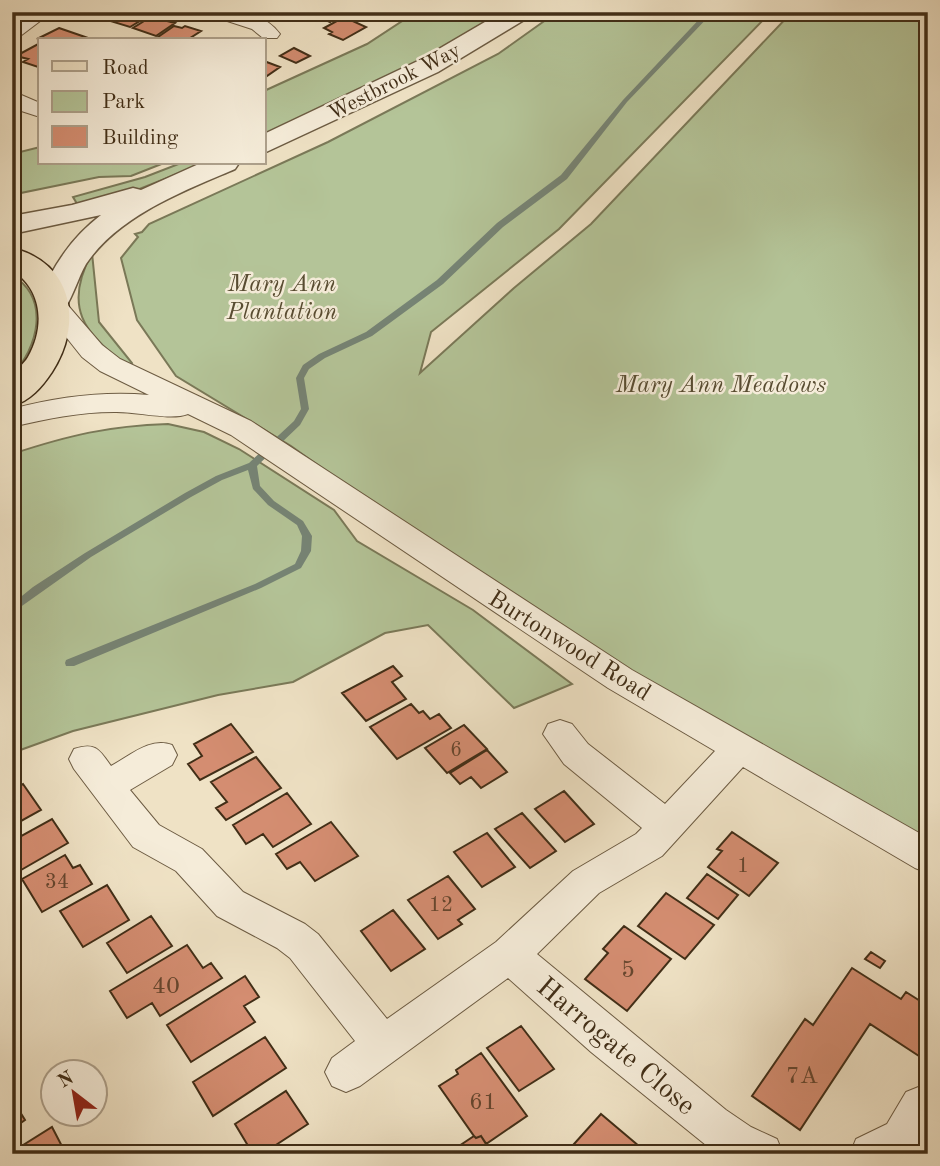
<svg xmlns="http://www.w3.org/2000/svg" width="940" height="1166" font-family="'Old Standard TT',serif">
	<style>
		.green { fill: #b4c498; stroke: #7a7958; stroke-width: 2 }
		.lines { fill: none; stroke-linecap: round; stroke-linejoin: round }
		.stream { fill: #768475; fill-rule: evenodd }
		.building { fill: #d48d71; stroke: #412e17; stroke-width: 2 }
		.minor-casing { stroke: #6c5b42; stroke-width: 2 }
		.tertiary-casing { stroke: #6c5b42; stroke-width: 3 }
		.primary-casing { stroke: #412e17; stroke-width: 3 }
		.minor { fill: #f5ecd9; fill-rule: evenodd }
		.tertiary { fill: #f5ecd9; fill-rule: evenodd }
		.primary { fill: #efe2c5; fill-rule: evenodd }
		.labels { text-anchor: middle; stroke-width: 5; stroke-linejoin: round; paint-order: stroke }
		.far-street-label { font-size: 21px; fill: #412e17; stroke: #f5ecd9 }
		.number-label { font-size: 21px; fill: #66462e }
		.park-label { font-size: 24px; font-style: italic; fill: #584c31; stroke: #f5ecd9 }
		.street-label { font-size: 24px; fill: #412e17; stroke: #f5ecd9 }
		.near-number-label { font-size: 24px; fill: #66462e }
		.near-street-label { font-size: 28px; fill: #412e17; stroke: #f5ecd9 }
	</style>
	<rect width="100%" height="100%" fill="#efe2c5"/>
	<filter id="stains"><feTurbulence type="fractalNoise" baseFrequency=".00286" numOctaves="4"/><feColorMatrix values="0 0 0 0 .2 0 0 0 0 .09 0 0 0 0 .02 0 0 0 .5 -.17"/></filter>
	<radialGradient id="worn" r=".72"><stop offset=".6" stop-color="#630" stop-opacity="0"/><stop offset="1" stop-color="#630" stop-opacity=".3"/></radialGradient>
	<path class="green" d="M416,12H505L437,52L264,137V91L367,44Z
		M557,12H771L559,229L431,332L420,373L514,288L591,224L792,12H928V839L683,704L360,495L291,446L176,376L137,320L121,258L138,237L135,234L142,232L149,224L328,142L498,54Z
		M40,147V163H164L131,176L99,177L21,193L12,202V154Z
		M181,163H205L137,190L79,207L73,197L145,177Z
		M92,253L99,322L132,363L128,366C83,334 63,306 92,253Z
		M12,275C51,299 38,348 12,375Z
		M168,424L204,432L239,449L334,510L357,541L473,610L572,684L514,708L428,625L385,633L293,682L218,695L73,731L12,753V454C70,435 108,426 168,424Z"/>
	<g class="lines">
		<path class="stream" d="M706,12H713L627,102L567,179L503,227L443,284L372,336L325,358L309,369L304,378L309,409L300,425L257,466L260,486L274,501L303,521L312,536L311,551L301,568L261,588L74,666H66L65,663L66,660L255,584L295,564L301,551L302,536L297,525L268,505L253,489L248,470L222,480L191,497L91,557L12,613V604L33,587L85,553L185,493L216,476L249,463L294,421L301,409L296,378L303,365L319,354L366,332L437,280L497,223L561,175L623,100Z"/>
	</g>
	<path class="building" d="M79,12H114L102,19Z
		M119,12H134L148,16L130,27L107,20Z
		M343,12L330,22L310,13L311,12Z
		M344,17L366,27L343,40L329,34L332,32L324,28Z
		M149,18L159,19L175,23L156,36L133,28Z
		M174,26L182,28L185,26L201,31L187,40H169L158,37Z
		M59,28L91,39H37Z
		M40,43L38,67L23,62L28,59L16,56Z
		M294,48L310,56L296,63L280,56Z
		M264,61L280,67L264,78Z
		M393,666L402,676L392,682L406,699L366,721L342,693Z
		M411,704L419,713L423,711L430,719L439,714L451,728L397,759L370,727Z
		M231,724L253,752L200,780L188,764L202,756L194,744Z
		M464,725L487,749L447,773L425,748Z
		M487,750L507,772L481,788L471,777L460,784L450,773Z
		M256,757L281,788L226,820L216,808L227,802L211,782Z
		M23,784L41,810L12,826V790Z
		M564,791L594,824L565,842L535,809Z
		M287,793L311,824L273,847L263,834L246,844L233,825Z
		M522,813L556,851L530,868L495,829Z
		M52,819L68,843L21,870L12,857V841Z
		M331,822L358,856L315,881L300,862L287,869L276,854Z
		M732,832L778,863L749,896L708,867L722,851L717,849Z
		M487,833L515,867L482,887L454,852Z
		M65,855L73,868L80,865L92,884L42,912L22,879Z
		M707,874L738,895L718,919L687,898Z
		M448,876L475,909L458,920L462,924L438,939L408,900Z
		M107,885L129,920L83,947L60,911Z
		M666,893L714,925L685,959L638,926Z
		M393,910L425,949L391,971L361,931Z
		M151,916L172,946L127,973L107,943Z
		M624,926L671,959L627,1011L585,979L608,953L603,949Z
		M187,945L203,968L211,963L222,978L160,1016L152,1003L127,1018L110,991Z
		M871,952L885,961L880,968L865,959Z
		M852,968L901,999L906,992L928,1006V1062L870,1024L800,1130L752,1096L805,1019L813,1025Z
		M245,976L259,997L244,1006L255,1022L191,1062L167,1025Z
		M521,1026L554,1069L519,1091L487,1048Z
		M265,1037L286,1068L213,1116L193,1082Z
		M481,1053L527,1116L486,1144L481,1136L476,1138L474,1136L439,1086L458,1074L456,1070Z
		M286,1091L308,1124L262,1154H253L235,1124Z
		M12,1099L25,1120L12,1129Z
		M601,1114L646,1152L645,1154H565Z
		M52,1127L66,1154H12V1152Z
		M474,1136L476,1138L481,1136L493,1154H447Z"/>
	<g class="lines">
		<g class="minor-casing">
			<path id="minor" d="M28,12H52L19,37L12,39V23Z
				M209,12C234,12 264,11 280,34L277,38H263L252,29L212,16Z
				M12,91L40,103V117L12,108Z
				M56,300L65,302L102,345L120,359L251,421L632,670L928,838V873L915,868L743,767L662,856L599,893L537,954L726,1110L751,1127L777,1139L783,1154H717L591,1052L508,978L360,1086L346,1092L332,1086L325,1072L332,1058L355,1041L290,958L277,948L217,916L176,871L133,847L74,769L69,759L74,749C95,742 99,749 111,766C131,755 150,737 172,745L177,755L172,765L130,790L159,825L202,849L243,892L305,924L318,934L387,1019L496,942L573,871L636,834L642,828L564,764L543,734L548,724L560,720L572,724L588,744L665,804L715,751L608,688L231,435L188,414C170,421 135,411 114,412C79,412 46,419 12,427V409C57,397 103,391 149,395L100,371L82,357L43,308L47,302Z
				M921,1086L928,1089V1134L917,1154H850L856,1139L887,1124L906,1092Z"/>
		</g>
		<g class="tertiary-casing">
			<path id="tertiary" d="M502,12H532L529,17L438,72L264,153V134L420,60Z
				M201,163H239L235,169C184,191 119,215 86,264C78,278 74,294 65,308L54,311L43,308L38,301C53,266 71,238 101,215L12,234V216L72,205L133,188L141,190Z"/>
		</g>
		<g class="primary-casing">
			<path id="primary" d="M12,248C74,263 83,324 52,372C42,387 30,401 12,406C12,398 10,387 12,379C14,371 24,364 28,357C45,327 43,290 12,270Z"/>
		</g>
		<use href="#minor" class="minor"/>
		<use href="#tertiary" class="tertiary"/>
		<use href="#primary" class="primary"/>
	</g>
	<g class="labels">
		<g class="far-street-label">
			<text transform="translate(394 81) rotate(-27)" y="7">Westbrook Way</text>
		</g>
		<g class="number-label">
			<text x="456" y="756">6</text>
			<text x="743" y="872">1</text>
			<text x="57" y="888">34</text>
			<text x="441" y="911">12</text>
		</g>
		<g class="park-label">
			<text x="282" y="291">Mary Ann<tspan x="282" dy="28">Plantation</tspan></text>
			<text x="721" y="392">Mary Ann Meadows</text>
		</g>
		<g class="street-label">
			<text transform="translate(570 645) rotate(32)" y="8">Burtonwood Road</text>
		</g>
		<g class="near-number-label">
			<text x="628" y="977">5</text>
			<text x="166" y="993">40</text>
			<text x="802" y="1083">7A</text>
			<text x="483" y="1109">61</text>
		</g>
		<g class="near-street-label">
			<text transform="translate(617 1045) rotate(40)" y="10">Harrogate Close</text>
		</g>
	</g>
	<rect width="940" height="1166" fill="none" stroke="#efe2c5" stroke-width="42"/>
	<rect x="14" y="14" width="912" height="1138" fill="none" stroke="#412e17" stroke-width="3.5"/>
	<rect x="21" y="21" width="898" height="1124" fill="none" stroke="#412e17" stroke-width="2"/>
	<rect x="38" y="38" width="228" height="126" fill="#f5ecd9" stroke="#ada08b" stroke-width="2"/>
	<rect x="52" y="61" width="35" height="10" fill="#efe2c5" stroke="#ada08b" stroke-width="2"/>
	<text x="102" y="74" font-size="21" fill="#412e17">Road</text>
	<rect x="52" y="91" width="35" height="21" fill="#b4c498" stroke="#ada08b" stroke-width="2"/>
	<text x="102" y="108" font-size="21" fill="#412e17">Park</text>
	<rect x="52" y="126" width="35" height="21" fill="#d48d71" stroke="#ada08b" stroke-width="2"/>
	<text x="102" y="144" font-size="21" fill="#412e17">Building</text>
	<g transform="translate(74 1093) rotate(329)"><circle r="33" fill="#f5ecd9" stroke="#ada08b" stroke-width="2"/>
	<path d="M0-5L12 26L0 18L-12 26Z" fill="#8f2418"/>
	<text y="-10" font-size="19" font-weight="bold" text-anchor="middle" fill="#412e17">N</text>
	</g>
	<rect width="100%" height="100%" filter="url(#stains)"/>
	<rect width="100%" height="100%" fill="url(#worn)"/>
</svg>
